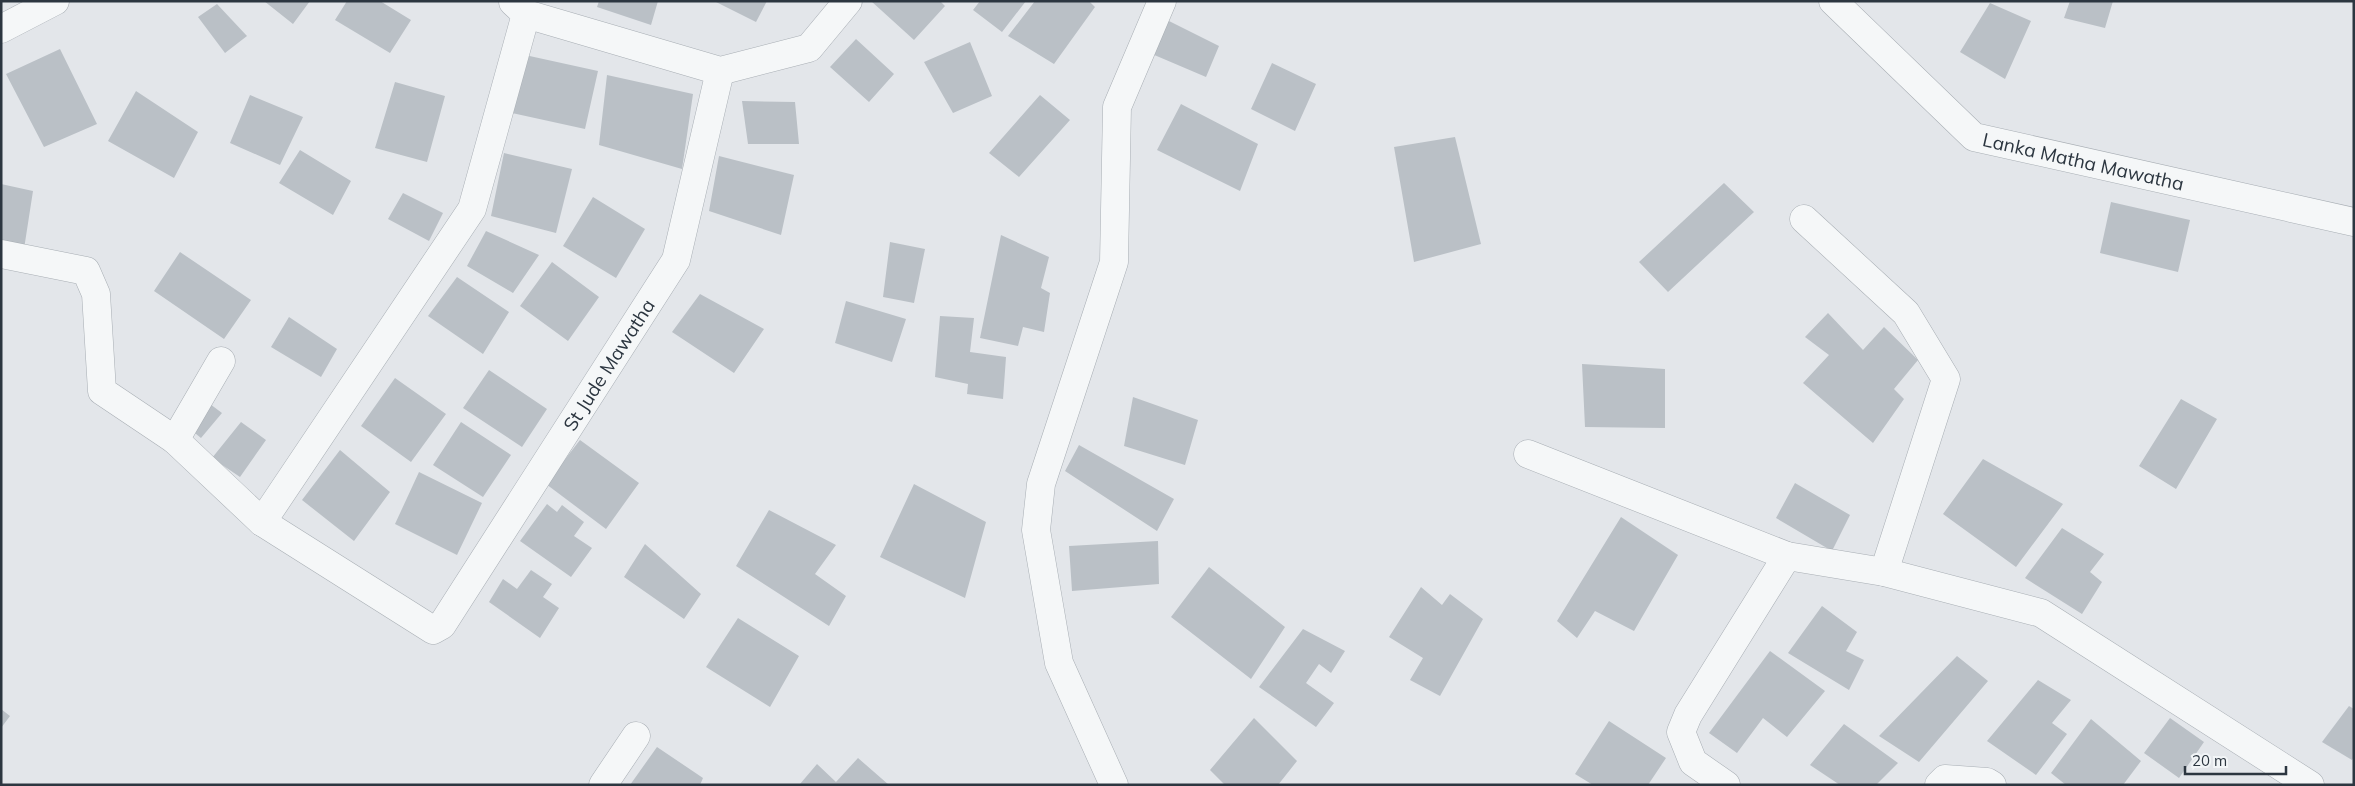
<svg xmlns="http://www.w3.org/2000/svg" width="2355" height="786" font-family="Mulish,sans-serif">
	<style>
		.building { fill: #bac0c6 }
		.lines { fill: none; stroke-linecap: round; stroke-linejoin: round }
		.street-casing { stroke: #a8aeb4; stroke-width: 29 }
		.street { stroke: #f5f7f8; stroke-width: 28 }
		.labels { text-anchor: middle; stroke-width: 4.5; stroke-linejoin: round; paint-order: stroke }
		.street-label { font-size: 19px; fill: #2c3640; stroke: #f2f5f7 }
	</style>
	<rect width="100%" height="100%" fill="#e3e6ea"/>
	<path class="building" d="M264,1H310L293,24Z
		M347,1H380L411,20L390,53L335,20Z
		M599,1H658L651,25L597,7Z
		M714,1H767L756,22Z
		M871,1H940L945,6L914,40Z
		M980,1H1026L1002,32L973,10Z
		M1035,1H1089L1095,7L1054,64L1008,36Z
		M2070,1H2113L2105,28L2064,18Z
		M1990,3L2031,21L2005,79L1960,52Z
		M217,4L247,36L225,53L198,17Z
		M1167,20L1219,46L1206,77L1152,54Z
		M856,39L894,74L869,102L830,67Z
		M970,42L992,96L953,113L924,62Z
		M60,49L97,124L44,147L6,74Z
		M525,55L598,71L585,129L512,113Z
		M1272,63L1316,84L1295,131L1251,109Z
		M607,75L693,94L682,169L599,145Z
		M395,82L445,96L427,162L375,148Z
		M136,91L198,132L174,178L108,141Z
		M250,95L303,117L280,165L230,143Z
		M1040,95L1070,120L1019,177L989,153Z
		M742,101L795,102L799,144H748Z
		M1181,104L1258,144L1240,191L1157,150Z
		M1455,137L1481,244L1414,262L1394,147Z
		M300,150L351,181L333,215L279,183Z
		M504,153L572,169L556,233L491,216Z
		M719,156L794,175L781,235L709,211Z
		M1724,183L1754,212L1668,292L1639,262Z
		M1,184L33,191L24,249L1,246Z
		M403,193L443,213L429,241L388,219Z
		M593,197L645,229L616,278L563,246Z
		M2111,202L2190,220L2178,272L2100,253Z
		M486,231L539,255L513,293L467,266Z
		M1001,235L1049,257L1041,288L1050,293L1044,332L1023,327L1018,346L980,338Z
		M890,242L925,249L914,303L883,297Z
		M180,252L251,300L224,339L154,291Z
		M552,262L599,297L568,341L520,306Z
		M457,277L509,312L483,354L428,316Z
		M700,294L764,329L734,373L672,332Z
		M846,301L906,319L892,362L835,343Z
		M1828,313L1863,350L1884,327L1918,360L1894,389L1904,399L1873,443L1803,383L1829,355L1805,337Z
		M940,316L974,318L970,352L1006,357L1003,399L967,394L968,384L935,377Z
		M289,317L337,349L321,377L271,347Z
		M1582,364L1665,369V428L1585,427Z
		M489,370L547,409L522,447L463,408Z
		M395,378L446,414L411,462L361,426Z
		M1133,397L1198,420L1185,465L1124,446Z
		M2181,399L2217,419L2176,489L2139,466Z
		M210,404L222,413L201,438L190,429Z
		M241,422L266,440L240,477L212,458Z
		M461,422L511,455L483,497L433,465Z
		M580,440L639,483L606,529L546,484Z
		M1079,445L1174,499L1157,531L1065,471Z
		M340,450L390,492L354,541L302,500Z
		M1983,459L2063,504L2016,567L1943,514Z
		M419,472L482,503L457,555L395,524Z
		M1795,483L1850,515L1832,551L1776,518Z
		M914,484L986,522L965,598L880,557Z
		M547,504L557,512L562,505L584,522L574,536L592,548L571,577L520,541Z
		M769,510L836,545L815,574L846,596L829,626L736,566Z
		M1621,517L1678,555L1634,631L1595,611L1577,638L1557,621Z
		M2062,528L2104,554L2090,572L2102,582L2082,614L2025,578Z
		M1158,541L1159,584L1072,591L1069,546Z
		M645,544L701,594L684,619L624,577Z
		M1209,567L1285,627L1251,679L1171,617Z
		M531,570L552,584L543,597L559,608L540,638L489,602L503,579L517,589Z
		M1421,587L1442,605L1450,594L1483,619L1440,696L1410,680L1423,658L1389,637Z
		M1822,606L1857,632L1846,651L1864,660L1849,690L1788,653Z
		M738,618L799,656L770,707L706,667Z
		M1303,629L1345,651L1331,673L1319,664L1306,683L1334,703L1316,727L1259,687Z
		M1770,651L1825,691L1787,737L1763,718L1737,753L1709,733Z
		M1957,656L1988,681L1919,762L1879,736Z
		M2038,680L2071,700L2052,723L2067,734L2036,775L1987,741Z
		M2349,706L2354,709V757L2352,760L2322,742Z
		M1,709L10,716L1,728Z
		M1254,718L1297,761L1278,785H1225L1210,770Z
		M2170,718L2204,742L2179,778L2144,753Z
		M2091,719L2141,761L2123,785H2066L2051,773Z
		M1609,721L1666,758L1648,785H1593L1575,774Z
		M1844,724L1898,763L1876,785H1840L1810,765Z
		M657,747L703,778L700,785H630Z
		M858,758L889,785L800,784L817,764L836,782Z"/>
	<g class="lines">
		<g class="street-casing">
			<g id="street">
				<path id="s1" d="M1833,1L1974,137L2354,222"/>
				<path d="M513,2L526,14L720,71L809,48L848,1"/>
				<path d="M1,29L55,1"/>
				<path d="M1804,219L1906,313L1946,379L1884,572"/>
				<path id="s2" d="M1,254L86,271L96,294L102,391L175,440L262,522L433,630L442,625L676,260L720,71"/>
				<path d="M175,440L221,361"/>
				<path d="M1528,454L1787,556L1884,572L2041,613L2310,785"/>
				<path d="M262,522L472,209L526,14"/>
				<path d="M603,785L636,736"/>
				<path d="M1114,785L1059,663L1036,530L1041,484L1114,262L1117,107L1162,1"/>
				<path d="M1726,785L1693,762L1681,732L1688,715L1787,556"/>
				<path d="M1939,785L1945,779L1987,782L1992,785"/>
			</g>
		</g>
		<use href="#street" class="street"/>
	</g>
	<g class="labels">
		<g class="street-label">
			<text dy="7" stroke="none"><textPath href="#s1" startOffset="308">Lanka Matha Mawatha</textPath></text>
			<text dy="7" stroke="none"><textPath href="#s2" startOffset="938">St Jude Mawatha</textPath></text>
		</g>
	</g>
	<rect width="2355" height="786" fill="none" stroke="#2c3640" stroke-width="5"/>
	<path d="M2185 766v8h101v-8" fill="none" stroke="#2c3640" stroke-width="2.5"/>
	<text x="2192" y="766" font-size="15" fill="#2c3640" stroke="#f2f5f7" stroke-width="4" paint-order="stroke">20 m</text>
</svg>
